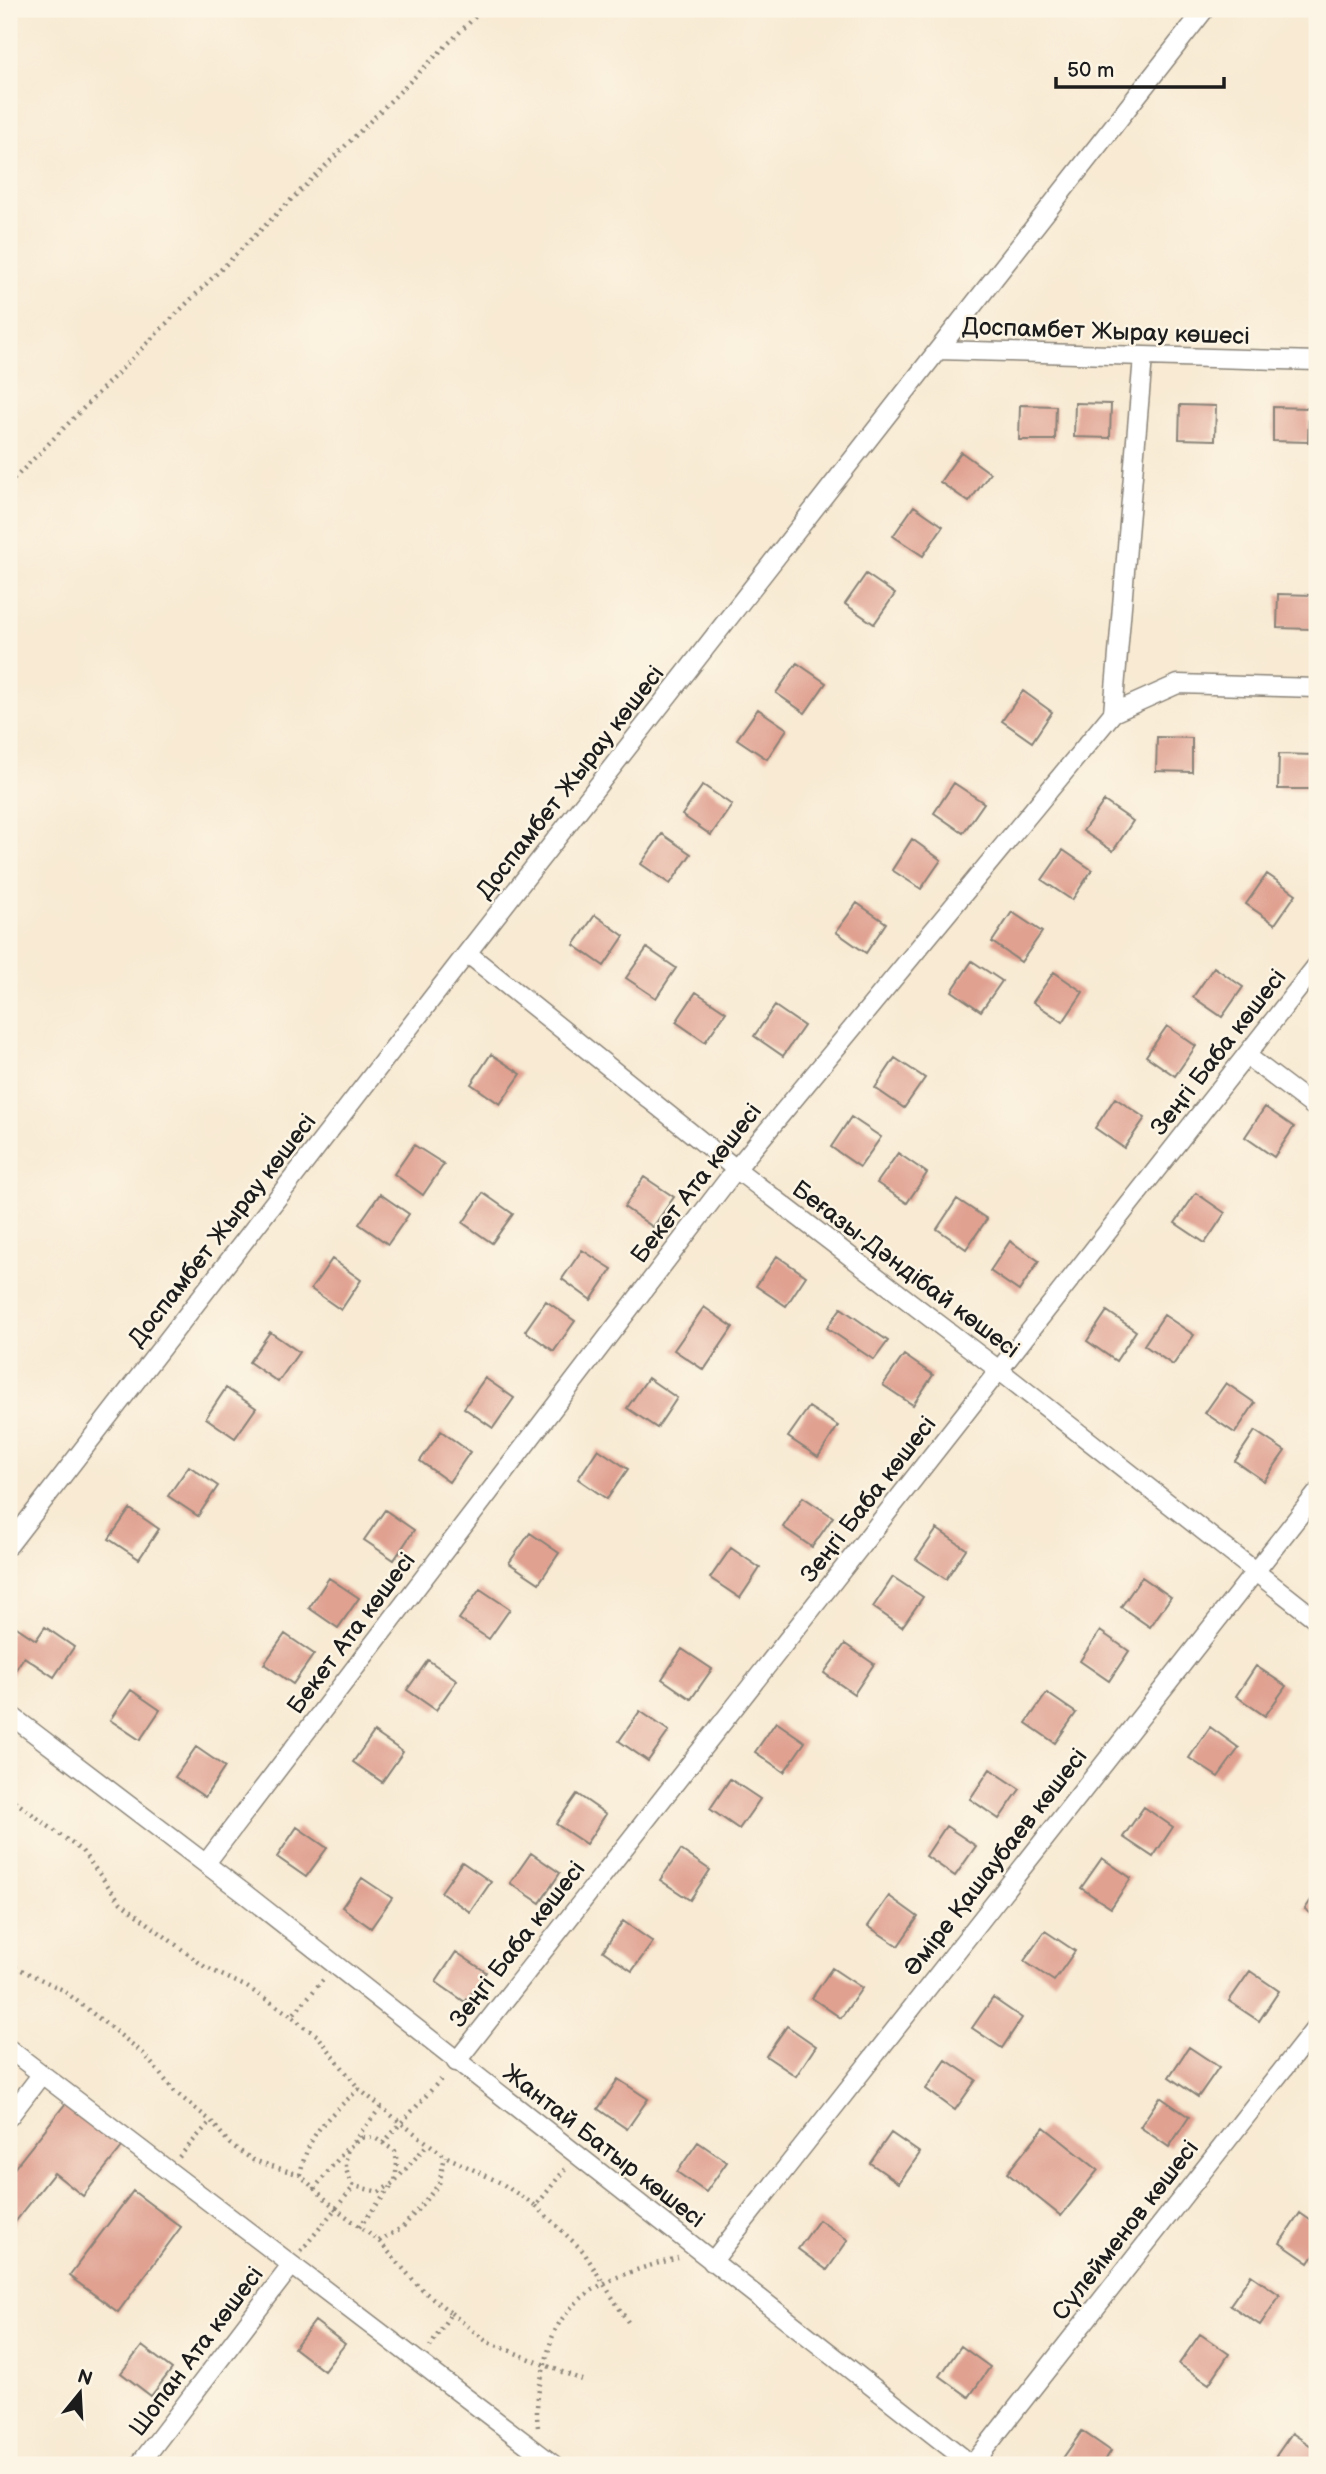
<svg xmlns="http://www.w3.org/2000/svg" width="1326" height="2474" font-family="'Balsamiq Sans',sans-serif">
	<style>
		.building { fill: #e0a191 }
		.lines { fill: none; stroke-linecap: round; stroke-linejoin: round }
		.minor-casing { stroke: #8a8378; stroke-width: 21 }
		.path { stroke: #8a8378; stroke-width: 4.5; stroke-dasharray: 2 5; stroke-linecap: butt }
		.minor { stroke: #fff; stroke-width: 18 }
		.labels { text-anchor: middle; stroke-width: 5; stroke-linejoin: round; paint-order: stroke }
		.street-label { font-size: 24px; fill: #1c1c1c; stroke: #fcf5e5 }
	</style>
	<rect width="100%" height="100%" fill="#fcf5e5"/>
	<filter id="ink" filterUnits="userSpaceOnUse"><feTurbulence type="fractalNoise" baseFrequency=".0143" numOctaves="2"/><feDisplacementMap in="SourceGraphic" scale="14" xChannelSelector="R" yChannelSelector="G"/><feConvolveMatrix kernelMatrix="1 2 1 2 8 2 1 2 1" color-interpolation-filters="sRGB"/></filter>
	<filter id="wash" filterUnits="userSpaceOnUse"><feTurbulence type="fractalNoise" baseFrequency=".00686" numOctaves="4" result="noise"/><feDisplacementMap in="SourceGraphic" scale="28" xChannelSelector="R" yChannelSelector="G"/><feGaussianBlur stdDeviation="1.57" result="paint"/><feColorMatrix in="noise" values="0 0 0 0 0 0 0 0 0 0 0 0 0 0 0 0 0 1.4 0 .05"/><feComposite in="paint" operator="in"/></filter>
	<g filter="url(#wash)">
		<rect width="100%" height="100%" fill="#f8ead3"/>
		<g id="blocks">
			<path class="building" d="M1075,403L1111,404L1110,438L1074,437Z
				M1020,405L1056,406L1055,440H1019Z
				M1180,405L1216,406L1215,440L1179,439Z
				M1273,407L1309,408L1308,442L1273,441Z
				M961,452L990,473L969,502L940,482Z
				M914,506L943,526L923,556L893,536Z
				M866,574L895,594L874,624L845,604Z
				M1278,594L1313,595L1312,629L1277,628Z
				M797,663L826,683L805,713L776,693Z
				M1023,691L1052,712L1032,742L1002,721Z
				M758,709L787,729L767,759L737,739Z
				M1157,737L1192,738V772L1156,771Z
				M1279,754L1314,755L1313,789H1278Z
				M954,783L984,803L963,833L934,813Z
				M703,785L732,805L711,835L682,815Z
				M1104,801L1133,821L1113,851L1083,831Z
				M662,834L691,854L670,884L641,864Z
				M912,839L941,860L921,889L892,870Z
				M1063,850L1092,870L1072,900L1042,880Z
				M1267,874L1296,894L1275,924L1246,904Z
				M857,903L886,923L866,953L836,932Z
				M1012,912L1042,932L1021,962L992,942Z
				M595,915L624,936L604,966L574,945Z
				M647,948L676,968L656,998L626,978Z
				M972,961L1002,981L981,1011L952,991Z
				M1214,967L1243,987L1222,1017L1193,997Z
				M1054,972L1083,992L1063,1022L1033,1002Z
				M696,992L726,1012L705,1042L676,1022Z
				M775,1006L804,1026L783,1056L754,1036Z
				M1167,1026L1196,1046L1175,1076L1146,1056Z
				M491,1054L521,1074L500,1104L471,1084Z
				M895,1058L925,1078L904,1108L875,1088Z
				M1115,1098L1145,1118L1124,1148L1095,1128Z
				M1265,1107L1294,1127L1274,1157L1245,1137Z
				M851,1117L881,1137L860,1167L831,1147Z
				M414,1145L444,1164L423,1195L394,1174Z
				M898,1153L927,1173L907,1203L877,1183Z
				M644,1177L674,1197L653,1227L624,1207Z
				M483,1193L513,1214L492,1243L463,1223Z
				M1196,1193L1225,1213L1205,1243L1175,1223Z
				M380,1194L409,1214L388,1244L359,1224Z
				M957,1199L987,1219L966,1249L937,1229Z
				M1010,1241L1039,1261L1019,1291L990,1271Z
				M582,1250L612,1269L591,1300L562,1279Z
				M777,1256L806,1276L786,1306L756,1286Z
				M332,1259L361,1280L341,1310L311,1289Z
				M546,1301L575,1321L554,1351L525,1331Z
				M704,1307L733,1327L704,1370L674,1350Z
				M841,1308L888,1341L874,1360L827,1328Z
				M1107,1311L1136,1331L1116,1361L1087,1341Z
				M1164,1315L1194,1335L1173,1365L1144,1345Z
				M270,1332L299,1352L278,1382L249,1362Z
				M904,1355L933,1375L913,1405L883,1385Z
				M485,1378L514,1398L493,1428L464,1408Z
				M648,1378L677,1398L657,1428L627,1408Z
				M1226,1383L1255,1403L1235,1433L1205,1413Z
				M226,1388L256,1408L235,1438L206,1418Z
				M809,1407L838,1426L818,1457L788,1437Z
				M441,1431L470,1452L449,1482L420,1461Z
				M1255,1431L1285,1451L1264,1481L1235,1461Z
				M598,1449L628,1469L607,1499L578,1479Z
				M189,1466L218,1486L198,1516L168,1496Z
				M803,1497L833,1517L812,1547L783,1527Z
				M130,1509L159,1529L139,1559L109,1539Z
				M385,1510L414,1530L394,1560L364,1540Z
				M937,1529L966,1549L946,1579L916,1559Z
				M530,1533L559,1553L539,1583L509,1563Z
				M731,1548L760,1568L740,1598L710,1578Z
				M893,1577L923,1597L902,1627L873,1607Z
				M1142,1577L1171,1597L1150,1627L1121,1607Z
				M329,1578L359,1598L338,1628L309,1608Z
				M480,1589L510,1609L489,1639L459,1619Z
				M15,1626L36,1640L45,1627L74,1647L54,1677L24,1657L12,1675L9,1674V1635Z
				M1100,1631L1129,1651L1109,1681L1080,1661Z
				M285,1634L314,1654L293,1684L264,1664Z
				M845,1644L874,1664L854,1694L824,1673Z
				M682,1649L712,1669L691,1699L662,1679Z
				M428,1660L457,1680L436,1710L407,1690Z
				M1256,1666L1286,1686L1265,1716L1236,1696Z
				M131,1690L160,1710L140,1740L110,1720Z
				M1047,1693L1076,1713L1055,1743L1026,1723Z
				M640,1711L669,1731L648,1761L619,1741Z
				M776,1722L805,1742L784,1772L755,1752Z
				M1210,1727L1239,1748L1218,1777L1189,1758Z
				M374,1732L403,1752L382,1782L353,1762Z
				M196,1747L225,1767L205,1797L175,1777Z
				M990,1769L1020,1789L999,1819L970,1799Z
				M730,1779L760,1799L739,1829L710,1809Z
				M577,1794L606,1814L586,1844L556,1824Z
				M1144,1807L1173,1827L1153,1857L1123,1837Z
				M946,1826L976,1846L955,1876L926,1856Z
				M297,1827L327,1848L306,1877L277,1857Z
				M681,1850L710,1870L690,1900L660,1880Z
				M531,1853L560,1873L540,1903L510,1883Z
				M1102,1858L1131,1878L1111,1908L1081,1888Z
				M462,1862L491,1882L470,1912L441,1892Z
				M362,1878L392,1898L371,1928L342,1907Z
				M1317,1891V1918L1305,1909Z
				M889,1896L918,1917L898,1946L868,1926Z
				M623,1921L653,1942L632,1971L603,1951Z
				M1045,1931L1075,1951L1054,1981L1024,1961Z
				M456,1952L486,1972L465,2002L436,1982Z
				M832,1968L862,1988L841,2018L812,1998Z
				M1250,1971L1279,1991L1259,2021L1229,2001Z
				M993,1998L1022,2018L1002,2048L972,2028Z
				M787,2026L816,2046L796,2076L766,2056Z
				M1189,2047L1219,2067L1198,2097L1169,2077Z
				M946,2060L976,2080L955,2110L926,2089Z
				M618,2079L648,2099L627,2129L598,2109Z
				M1160,2097L1189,2117L1169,2147L1140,2127Z
				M66,2103L122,2147L83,2196L54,2173L12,2226L9,2223V2175Z
				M1044,2127L1098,2170L1061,2216L1007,2173Z
				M891,2133L920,2153L899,2183L870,2163Z
				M698,2142L727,2162L706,2192L677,2172Z
				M133,2191L181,2227L118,2312L69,2276Z
				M1300,2213L1317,2225V2251L1309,2263L1280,2243Z
				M819,2220L848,2240L827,2270L798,2249Z
				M1251,2275L1280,2295L1260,2325L1230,2305Z
				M315,2321L345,2344L324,2371L294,2348Z
				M1200,2334L1229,2354L1209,2384L1179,2364Z
				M142,2346L172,2369L151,2396L121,2373Z
				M961,2346L990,2367L969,2397L940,2376Z
				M1082,2431L1111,2451L1102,2465H1068L1061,2461Z
				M1292,2433L1317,2450V2458L1312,2465H1275L1271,2463Z"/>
		</g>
	</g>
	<g filter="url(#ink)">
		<use href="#blocks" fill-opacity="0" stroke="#8a8378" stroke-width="2"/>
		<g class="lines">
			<g class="minor-casing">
				<path id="minor" d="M938,350L1205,9
					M1113,713L1143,357
					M467,953L736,1169L1000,1371L1317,1620
					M1247,1056L1317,1109
					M9,1545L467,953L938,350L1317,361
					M9,1714L244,1893L972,2465
					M206,1863L736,1169L1113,713L1178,684L1317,688
					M9,2049L554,2465
					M456,2062L1317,965
					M9,2117L41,2075
					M712,2262L1317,1493
					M139,2465L291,2266
					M972,2465L1317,2026"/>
			</g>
			<path class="path" d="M9,484L166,324L483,9
				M9,1797L82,1851L121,1903L205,1967L247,1987L292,2016
				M9,1964L63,1990L143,2053L175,2092L211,2121
				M323,1980L292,2016L304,2027L318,2036L359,2089L401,2123L445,2156L501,2183L536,2206L565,2169
				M363,2137L375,2138L395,2151L397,2163L395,2182L379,2192L354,2186C344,2172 345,2163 348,2148Z
				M353,2142L381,2107
				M383,2143L444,2076
				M179,2157L211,2121L230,2144L253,2160L300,2175L335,2208L379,2241L420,2288L451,2313L430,2347
				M300,2175C308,2133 328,2117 359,2089
				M396,2180L428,2144
				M314,2189L347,2148
				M536,2206L583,2251L628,2322
				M359,2227L391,2187
				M379,2241L403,2227L439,2184L445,2156
				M301,2251L354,2186
				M451,2313L486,2341L582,2380
				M538,2427C535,2405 539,2385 545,2364C548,2354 550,2342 554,2333C576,2285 632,2270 678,2258"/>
			<use href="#minor" class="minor"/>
		</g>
	</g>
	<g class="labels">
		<g class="street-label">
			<text transform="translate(1106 331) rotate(2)" y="8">Доспамбет Жырау көшесі</text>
			<text transform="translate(570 782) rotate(-52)" y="8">Доспамбет Жырау көшесі</text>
			<text transform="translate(1218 1052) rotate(-52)" y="8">Зеңгі Баба көшесі</text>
			<text transform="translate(696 1183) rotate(-52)" y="8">Бекет Ата көшесі</text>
			<text transform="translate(222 1230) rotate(-52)" y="8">Доспамбет Жырау көшесі</text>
			<text transform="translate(906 1269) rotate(37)" y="8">Беғазы-Дәндібай көшесі</text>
			<text transform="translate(868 1499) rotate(-52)" y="8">Зеңгі Баба көшесі</text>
			<text transform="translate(351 1633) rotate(-53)" y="8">Бекет Ата көшесі</text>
			<text transform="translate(995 1862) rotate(-52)" y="8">Әміре Қашаубаев көшесі</text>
			<text transform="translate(517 1944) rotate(-52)" y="8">Зеңгі Баба көшесі</text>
			<text transform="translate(604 2146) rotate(38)" y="8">Жантай Батыр көшесі</text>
			<text transform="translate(1125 2230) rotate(-52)" y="8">Сүлейменов көшесі</text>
			<text transform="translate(196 2351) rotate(-53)" y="8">Шопан Ата көшесі</text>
		</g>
	</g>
	<rect width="1326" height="2474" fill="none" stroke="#fcf5e5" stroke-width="35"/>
	<g transform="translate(80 2393) rotate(18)" stroke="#fcf5e5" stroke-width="5" paint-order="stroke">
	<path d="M0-5L12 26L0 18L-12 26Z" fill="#1c1c1c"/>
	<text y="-10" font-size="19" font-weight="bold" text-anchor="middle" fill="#1c1c1c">N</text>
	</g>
	<path d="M1056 77v10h168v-10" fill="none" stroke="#1c1c1c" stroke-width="3.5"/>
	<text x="1067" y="77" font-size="21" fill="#1c1c1c" stroke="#fcf5e5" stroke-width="5" paint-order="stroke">50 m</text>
</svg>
